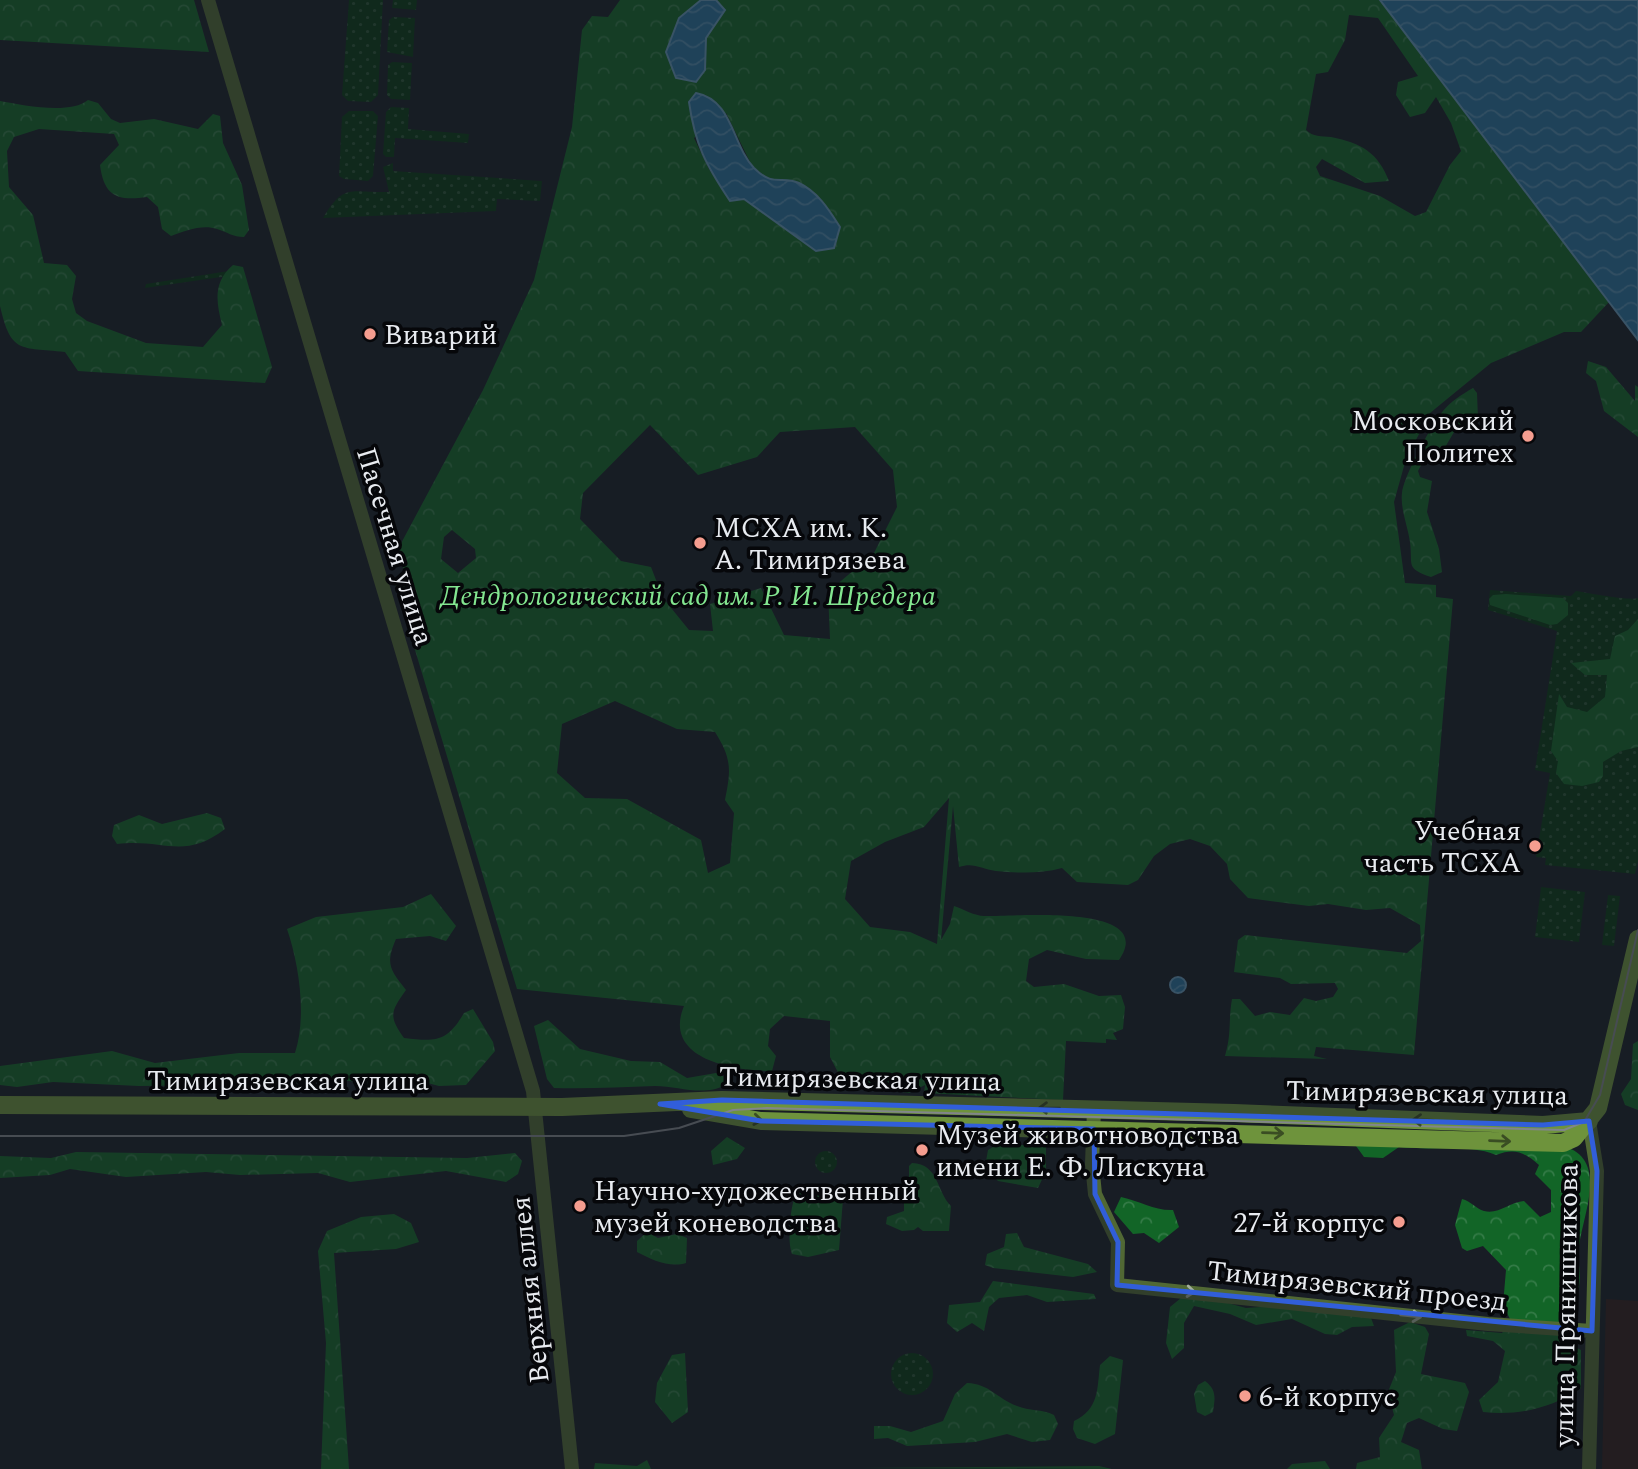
<svg xmlns="http://www.w3.org/2000/svg" width="1638" height="1469" font-family="Spectral,serif">
	<style>
		.commercial { fill: #311e1b }
		.green { fill: url(#green-dots) }
		.forest { fill: url(#forest-crowns); fill-rule: evenodd }
		.water { fill: url(#water-waves); stroke: #6294b4; stroke-width: 2 }
		.lines { fill: none; stroke-linecap: round; stroke-linejoin: round }
		.minor { stroke: #516834; stroke-width: 14 }
		.secondary { stroke: #6e933c; stroke-width: 18 }
		.tram { stroke: #81858b; stroke-width: 2 }
		.oneway { stroke: #3a4d23 }
		.oneway2 { stroke: #a4b09b }
		.marked { fill: none; stroke: #315eda; stroke-width: 5; stroke-linejoin: round }
		.poi-dot { fill: #f59d8f; stroke: #06070a; stroke-width: 2.5 }
		.labels { text-anchor: middle; stroke-width: 7; stroke-linejoin: round; paint-order: stroke }
		.poi-label { font-size: 28px; fill: #e8ebf0; stroke: #06070a; text-anchor: start }
		.street-label { font-size: 28px; fill: #e8ebf0; stroke: #06070a }
		.park-label { font-size: 28px; font-style: italic; fill: #83e690; stroke: #06070a }
	</style>
	<defs>
		<pattern id="green-dots" width="8" height="8" patternUnits="userSpaceOnUse" patternTransform="scale(1.75)"><rect width="8" height="8" fill="#073813"/><path d="M2 2h.1M6 6h.1" fill="none" stroke="#2b5536" stroke-width="1.8" stroke-linecap="round"/></pattern>
		<pattern id="forest-crowns" width="20" height="18" patternUnits="userSpaceOnUse" patternTransform="scale(1.75)"><rect width="20" height="18" fill="#126527"/><path d="M2 6a3 3 0 1 1 6 0M12 15a3 3 0 1 1 6 0" fill="none" stroke="#347b47"/></pattern>
		<pattern id="water-waves" width="16" height="10" patternUnits="userSpaceOnUse" patternTransform="scale(1.75)"><rect width="16" height="10" fill="#286f9a"/><path d="M0 5q4-4 8 0t8 0" fill="none" stroke="#528bad"/></pattern>
	</defs>
	<rect width="100%" height="100%" fill="#181d25"/>
	<path class="commercial" d="M1606,1299L1638,1301V1469H1602Z"/>
	<path class="green" d="M349,0H383L378,95L371,102L348,101L342,95Z
		M393,0H417L416,10L392,8Z
		M393,17L415,18L413,57L387,52L389,20Z
		M392,62L412,63L410,100L391,99L387,95L388,65Z
		M391,107L409,108L408,129L469,134L468,143L395,138L394,157H386L383,154L386,112Z
		M349,111H373L378,116L373,176L368,181L344,179L339,176L342,117Z
		M393,163V171L542,181L540,201L497,199L496,211L323,218C344,182 351,193 389,192L383,167Z
		M235,270V275L145,288L146,284Z
		M1490,590L1571,596L1576,591C1589,593 1629,601 1638,598V861L1635,874L1545,865L1546,858L1536,857L1550,773L1535,770L1557,631L1488,610Z
		M1541,887L1585,892L1579,942L1535,937Z
		M1608,895L1620,896L1614,946L1602,945Z
		M815 1162a11 11 0 1 1 22 0a11 11 0 1 1-22 0Z
		M891 1374a21 21 0 1 1 42 0a21 21 0 1 1-42 0Z"/>
	<path class="forest" d="M0,0H194L209,52L0,40Z
		M620,0H701L679,18L705,70L706,38L725,10L716,0H1380L1609,302L1581,332H1564L1491,363L1430,413L1406,459L1394,502L1405,583L1436,585V597L1453,599L1414,1055L1316,1047L1314,1056L1327,1059L1225,1056C1232,1032 1228,1022 1232,999H1240L1255,1016L1270,1012L1290,1015L1304,998L1316,1001L1333,997L1338,989L1335,983L1291,984L1280,978L1234,972L1238,940L1245,935L1407,953L1421,941L1420,925L1390,908L1366,910L1328,904L1309,906L1248,898L1230,879L1227,864L1210,846L1190,839L1170,844L1154,856L1138,880L1128,885L1077,882L1062,868C1040,874 1018,873 996,871C981,869 974,862 959,867L953,806L941,940L950,924L954,906C963,909 975,916 984,916C1010,917 1159,902 1119,960L1086,959L1047,950L1029,959L1026,981L1034,987L1064,984L1099,996L1121,995L1125,1007L1123,1029L1113,1033L1117,1040L1106,1039V1043L1066,1041L1063,1100L924,1093L925,1085L909,1093L844,1084L830,1057V1021L784,1016L770,1029L768,1046L776,1056L772,1071C733,1071 662,1059 684,1006L517,989L394,580L404,571L398,549L483,390L534,280L572,127L582,30L592,16L608,17ZM1349,15L1378,18L1418,76L1398,82L1396,95L1410,117L1425,113L1436,97L1451,123L1461,151L1450,165L1426,212L1415,216L1380,196L1320,176L1316,167L1322,159L1365,183L1389,181C1378,153 1362,143 1331,137C1321,136 1313,137 1306,130L1316,74L1328,72L1345,40ZM726,113L752,166L771,181L797,182L816,251L744,199L730,201L709,169L694,138ZM650,425L698,475L757,457L780,432L855,427L893,470L897,507L874,553L828,592L830,639L784,635L761,588L710,604L713,631L689,630L663,598L651,567L621,561L580,519L583,493ZM452,530L475,549L476,558L458,573L441,559L444,537ZM615,701L677,729L715,732C732,759 731,770 725,800L734,813L730,863L708,873L701,840L627,799L585,798L557,773L562,724ZM949,798L937,944L910,932L870,927L845,899L851,861L885,842L924,827Z
		M88,100L98,103L111,119L120,123L154,119L198,129L213,114L220,116L223,143L242,185L249,230L244,237C233,237 227,232 217,229C202,224 185,231 171,236L162,229L158,207L147,197C118,201 104,197 100,165L119,145L114,134L39,129L14,137L7,151L9,187L33,215L44,263L67,265L76,276L72,299L76,313L87,321L146,343L203,347L222,325C216,301 213,282 233,265L243,267L272,367L265,383L78,371L65,352C20,347 11,354 0,306V101C22,105 70,115 88,100Z
		M1588,361L1606,367L1635,401V385L1638,387V437L1604,411L1596,381L1586,373Z
		M1473,388L1477,393L1478,419L1474,423L1457,427L1444,449L1427,454L1418,471L1420,477L1432,481L1427,512L1439,549L1442,572L1431,577C1405,568 1413,566 1410,542C1408,527 1400,508 1402,493C1403,478 1432,423 1443,411C1451,401 1461,395 1473,388Z
		M1506,594L1563,598L1568,603V615L1557,624L1550,625L1490,605L1489,599L1493,595Z
		M1638,619V747L1621,751L1603,762V776L1599,782L1582,786L1564,784L1556,773L1558,761L1551,751L1559,694L1567,707L1587,712L1605,697L1607,675H1585L1571,663L1610,659L1615,636L1628,630Z
		M207,813L221,818L225,829C183,861 164,838 117,844L112,836L114,825L139,815L162,824Z
		M431,894L456,926L446,941L430,936L396,939C385,964 390,970 406,990C391,1011 388,1016 404,1038C436,1042 447,1042 464,1013L473,1009L493,1042L495,1051L466,1085L439,1086L416,1080L383,1085L341,1080L284,1084L139,1086L53,1082L17,1087L0,1085V1066L112,1051L155,1063L239,1053H295C307,1016 299,964 287,929L316,917L403,907Z
		M548,1020L580,1049L631,1061L660,1062L687,1078L716,1073L725,1077V1085C703,1097 679,1086 655,1086C621,1087 588,1089 554,1088L547,1079L534,1026Z
		M1638,1041V1110L1625,1105L1621,1094L1631,1079L1633,1044Z
		M727,1137L745,1148L737,1159L713,1165L711,1151Z
		M998,1144L1046,1146V1171L1038,1188L998,1181L985,1167L988,1150Z
		M1559,1145C1610,1156 1584,1210 1579,1246C1577,1260 1582,1277 1578,1290C1570,1313 1561,1310 1559,1340L1581,1350V1388C1552,1408 1519,1416 1483,1412L1479,1400L1498,1382L1505,1351L1493,1341L1467,1336L1466,1330L1502,1333L1511,1321L1503,1305L1506,1270L1483,1246L1467,1251L1462,1248L1455,1225L1462,1199C1471,1201 1476,1209 1484,1211C1498,1215 1510,1202 1524,1201L1540,1217L1551,1212V1190L1535,1174L1539,1165C1524,1152 1515,1148 1496,1155C1471,1144 1428,1151 1399,1147L1383,1158L1364,1157L1356,1146Z
		M76,1152L467,1158L515,1153L522,1161L518,1174L506,1182L446,1171L350,1182L318,1173L240,1175L206,1172L126,1177L70,1169L50,1175L0,1178V1156L51,1158Z
		M912,1163C939,1164 936,1191 951,1206L949,1231H923L918,1227L914,1230L902,1231L886,1224L887,1217L904,1211V1201L913,1195L918,1187L909,1177V1166Z
		M800,1193L843,1199L839,1250L808,1257L792,1254C787,1241 790,1210 795,1196Z
		M1121,1197C1140,1201 1155,1211 1173,1210L1179,1227L1159,1243L1144,1233L1133,1234L1114,1212Z
		M394,1214L411,1223L419,1242L396,1249L334,1253L349,1469H321L326,1343L318,1251L327,1231L361,1217Z
		M647,1232L658,1238L677,1234L687,1238L686,1263C670,1268 652,1260 637,1252V1241Z
		M1017,1233L1024,1247L1088,1264L1097,1272L1073,1277L993,1268L985,1265L987,1254L1004,1247L1006,1234Z
		M993,1281L1094,1294L1096,1299L1047,1302L1027,1295L999,1298L989,1307L984,1331L972,1323L957,1332L947,1323L949,1305L980,1302Z
		M1181,1298H1209L1246,1308L1277,1306L1371,1318L1374,1326L1352,1327L1337,1335L1325,1334L1292,1319L1256,1325L1230,1314L1194,1306L1184,1323V1348L1172,1359L1166,1343L1170,1307Z
		M1410,1322L1425,1327L1429,1334L1421,1374L1465,1383L1469,1392L1457,1431L1443,1429L1419,1418L1407,1423L1401,1442L1419,1450L1422,1469H1356L1357,1463L1380,1457L1379,1438L1394,1415L1388,1392L1396,1372L1394,1330Z
		M685,1353L688,1412L672,1423L655,1402L657,1383L672,1355Z
		M1110,1356L1123,1360L1115,1434L1095,1444L1077,1438L1073,1429L1074,1421C1099,1409 1097,1390 1100,1365Z
		M1205,1381C1217,1390 1215,1398 1213,1412L1205,1416L1197,1412L1194,1394L1198,1385Z
		M967,1383C990,1384 996,1398 1017,1406C1029,1411 1042,1409 1054,1415L1058,1424L1050,1440L1032,1442L1007,1434L975,1442L907,1446L888,1438L874,1439V1426H890L911,1432L943,1421L955,1394Z
		M647,1460L651,1469H594L595,1463L637,1466Z
		M1325,1461L1330,1469H1287L1292,1464Z
		M1099,1466L1112,1469L859,1468Z"/>
	<path class="water" d="M701,0H716L725,10L706,38L705,70L696,82L676,78L666,52L679,18Z
		M1380,0H1638V340L1609,302Z
		M696,93C733,100 732,145 754,168C774,188 781,175 799,183C818,192 829,210 840,227L834,248L816,251L744,199L730,201C706,165 695,145 689,102Z
		M1170 985a8 8 0 1 1 16 0a8 8 0 1 1-16 0Z"/>
	<g class="lines">
		<path class="minor" d="M208,0L533,1091L572,1469
			M1094,1109L1092,1164L1095,1194L1118,1242L1117,1285L1488,1324L1592,1331
			M1589,1469L1597,1171L1589,1121"/>
		<path class="secondary" d="M0,1105L562,1107L722,1100L1234,1113L1543,1125L1589,1121
			M691,1109L761,1121L1563,1143L1574,1138L1598,1108L1638,939"/>
		<path class="tram" d="M0,1136H624L679,1128L733,1110L767,1108L1564,1130L1584,1122L1600,1095L1638,930"/>
	</g>
	<defs><path id="oneway-shaft" d="M-6 0H5M1.5-3L5.5 0L1.5 3" fill="none" stroke-width="1.6" stroke-linecap="round" stroke-linejoin="round" transform="scale(1.75)"/></defs>
	<g class="oneway">
		<use href="#oneway-shaft" transform="translate(1049 1108) rotate(-179)"/>
		<use href="#oneway-shaft" transform="translate(752 1119) rotate(8)"/>
		<use href="#oneway-shaft" transform="translate(1423 1120) rotate(-178)"/>
		<use href="#oneway-shaft" transform="translate(1273 1133) rotate(2)"/>
		<use href="#oneway-shaft" transform="translate(1500 1141) rotate(2)"/>
	</g>
	<g class="oneway2">
		<use href="#oneway-shaft" transform="translate(1185 1291) rotate(6)"/>
		<use href="#oneway-shaft" transform="translate(1411 1316) rotate(6)"/>
	</g>
	<path d="M0 0H1638V1469H0ZM722,1100L1543,1125L1589,1121L1597,1171L1592,1331L1117,1285L1118,1242L1095,1194L1094,1129L761,1121L660,1104Z" fill="#181d25" fill-opacity=".55" fill-rule="evenodd"/>
	<path class="marked" d="M722,1100L1543,1125L1589,1121L1597,1171L1592,1331L1117,1285L1118,1242L1095,1194L1094,1129L761,1121L660,1104Z"/>
	<g class="poi-dot">
		<circle cx="370" cy="334" r="7"/>
		<circle cx="1528" cy="436" r="7"/>
		<circle cx="700" cy="543" r="7"/>
		<circle cx="1535" cy="846" r="7"/>
		<circle cx="922" cy="1150" r="7"/>
		<circle cx="580" cy="1206" r="7"/>
		<circle cx="1399" cy="1222" r="7"/>
		<circle cx="1245" cy="1396" r="7"/>
	</g>
	<g class="labels">
		<g class="poi-label">
			<text x="384" y="344">Виварий</text>
			<text x="1514" y="430" text-anchor="end">Московский<tspan x="1514" dy="32">Политех</tspan></text>
			<text x="714" y="537">МСХА им. К.<tspan x="714" dy="32">А. Тимирязева</tspan></text>
			<text x="1521" y="840" text-anchor="end">Учебная<tspan x="1521" dy="32">часть ТСХА</tspan></text>
			<text x="936" y="1144">Музей животноводства<tspan x="936" dy="32">имени Е. Ф. Лискуна</tspan></text>
			<text x="594" y="1200">Научно-художественный<tspan x="594" dy="32">музей коневодства</tspan></text>
			<text x="1385" y="1232" text-anchor="end">27-й корпус</text>
			<text x="1259" y="1406">6-й корпус</text>
		</g>
		<g class="street-label">
			<text transform="translate(396 546) rotate(73)" y="10">Пасечная улица</text>
			<text transform="translate(860 1078) rotate(1)" y="10">Тимирязевская улица</text>
			<text x="288" y="1090">Тимирязевская улица</text>
			<text transform="translate(1427 1092) rotate(1)" y="10">Тимирязевская улица</text>
			<text transform="translate(1357 1285) rotate(6)" y="10">Тимирязевский проезд</text>
			<text transform="translate(529 1290) rotate(-96)" y="10">Верхняя аллея</text>
			<text transform="translate(1565 1305) rotate(-89)" y="10">улица Прянишникова</text>
		</g>
		<g class="park-label">
			<text x="688" y="605">Дендрологический сад им. Р. И. Шредера</text>
		</g>
	</g>
</svg>
